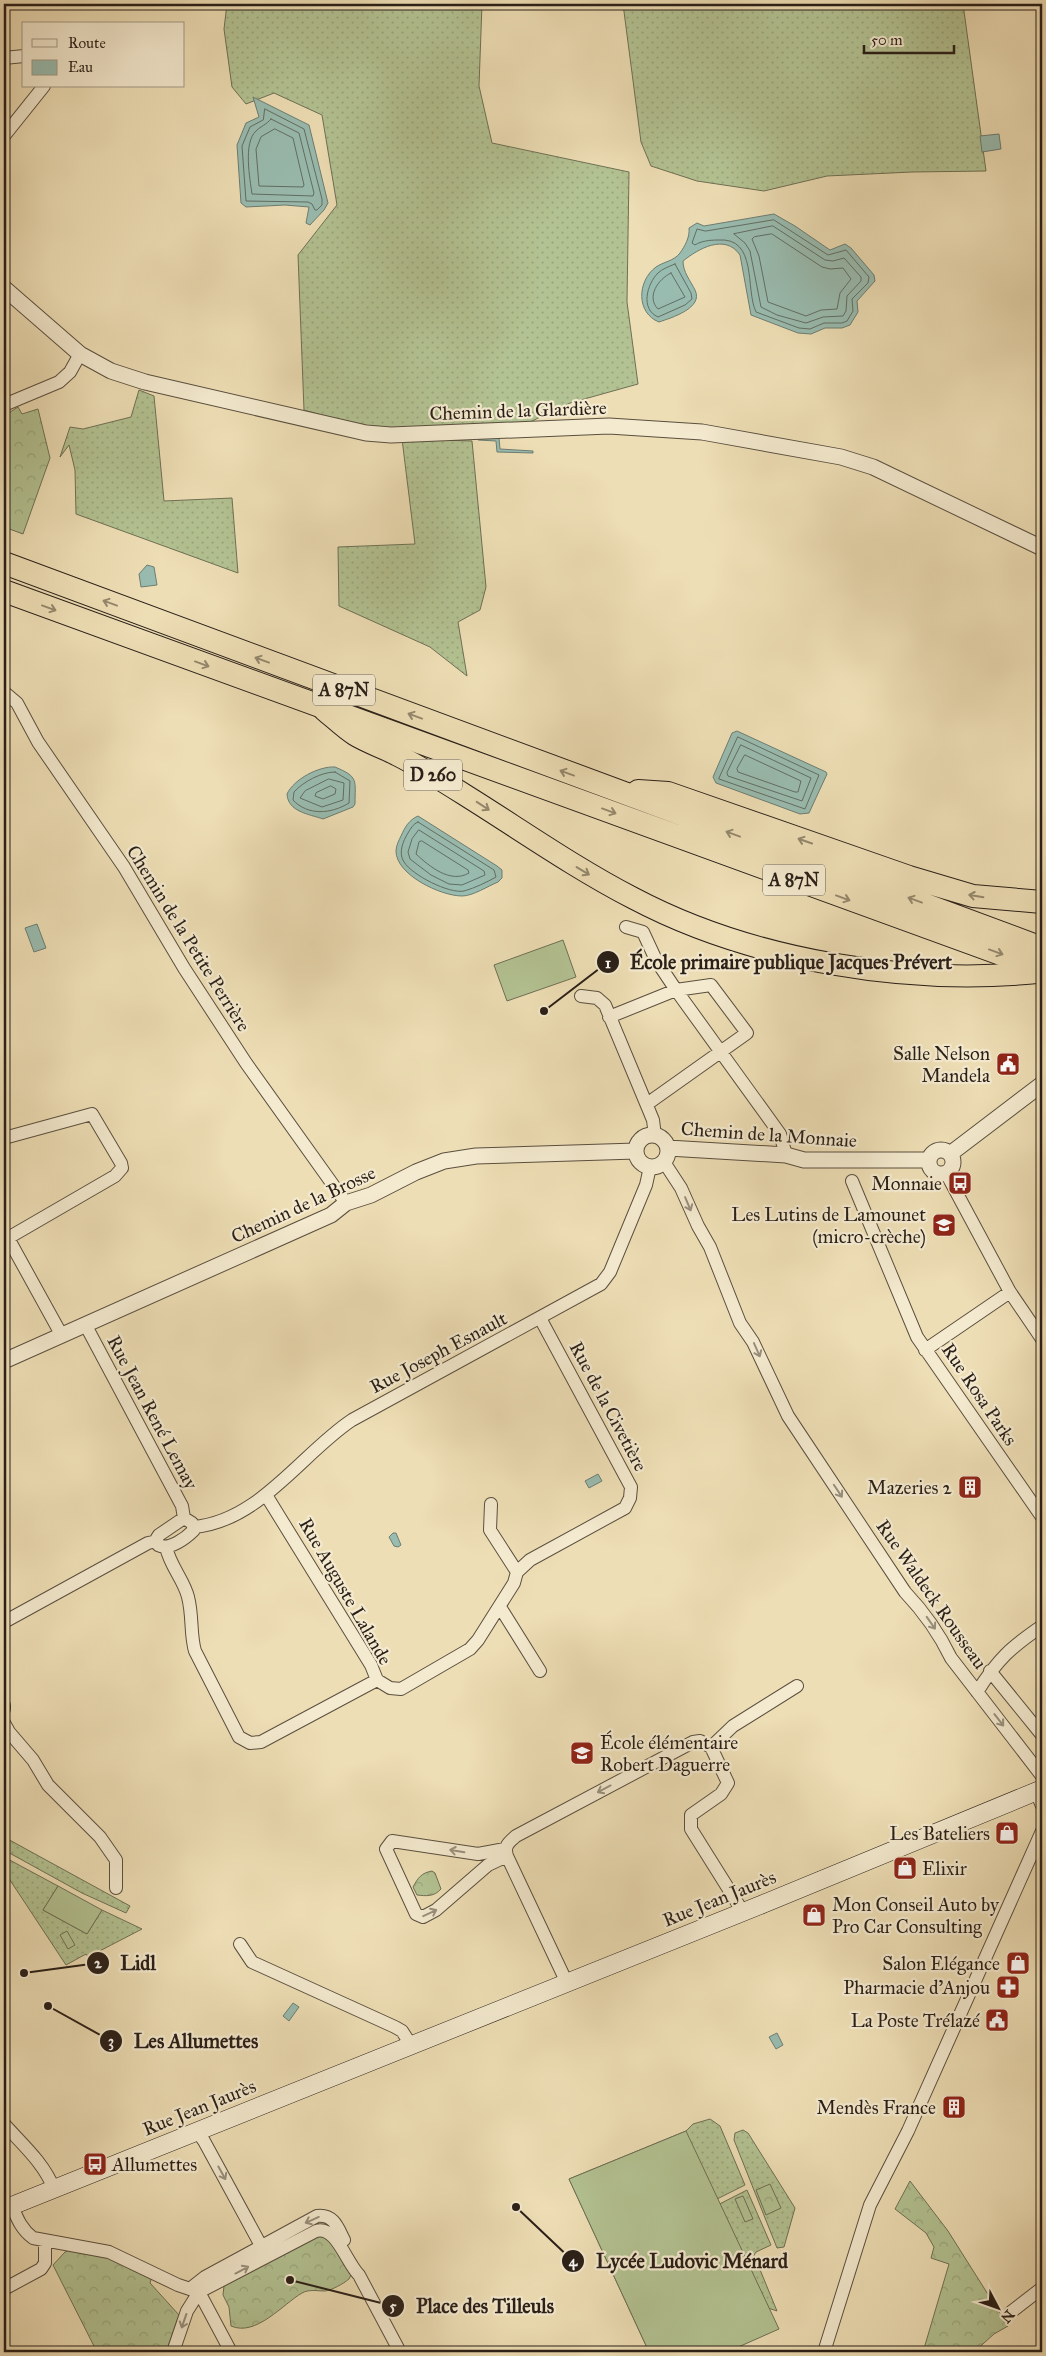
<svg xmlns="http://www.w3.org/2000/svg" width="1046" height="2356" font-family="'IM FELL Great Primer',serif">
	<style>
		.grass { fill: url(#grass-dots); stroke: #6e7055 }
		.forest { fill: url(#forest-crowns); stroke: #6e7055 }
		.pitch { fill: #b3c292; stroke: #6e7055 }
		.water { fill: #99bcb0; stroke: #6c7d73 }
		.lines { fill: none; stroke-linecap: round; stroke-linejoin: round }
		.shore { stroke: #616e64; stroke-width: 1 }
		.minor-casing { stroke: #5a4f3f; stroke-width: 14 }
		.tertiary-casing { stroke: #5a4f3f; stroke-width: 17 }
		.secondary-casing { stroke: #291f18; stroke-width: 19 }
		.trunk-casing { stroke: #291f18; stroke-width: 23 }
		.motorway-casing { stroke: #291f18; stroke-width: 24 }
		.minor { stroke: #f4eacf; stroke-width: 12 }
		.tertiary { stroke: #f4eacf; stroke-width: 15 }
		.secondary { stroke: #f4eacf; stroke-width: 18 }
		.trunk { stroke: #eedeb5; stroke-width: 21 }
		.motorway { stroke: #eedeb5; stroke-width: 22 }
		.oneway { stroke: #95886e }
		.oneway2 { stroke: #998f7d }
		.labels { text-anchor: middle; stroke-width: 4.5; stroke-linejoin: round; paint-order: stroke }
		.shield { fill: #f4eacf; stroke: #665c4f; stroke-width: 1 }
		.shield-label { font-size: 18px; font-weight: bold; fill: #291f18 }
		.street-label { font-size: 19px; fill: #291f18; stroke: #f4eacf }
		.poi-label { font-size: 19px; fill: #291f18; stroke: #f4eacf; text-anchor: end }
		.leader { fill: none; stroke: #291f18; stroke-width: 2 }
		.callout-dot { fill: #291f18; stroke: #f4eacf; stroke-width: 2 }
		.mark-label { font-size: 15px; text-anchor: middle; font-weight: bold; fill: #fff }
		.callout-label { font-size: 20px; text-anchor: middle; font-weight: bold; fill: #291f18; stroke: #f4eacf; stroke-width: 4.5; stroke-linejoin: round; paint-order: stroke }
	</style>
	<defs>
		<pattern id="grass-dots" width="8" height="8" patternUnits="userSpaceOnUse" patternTransform="scale(1.25)"><rect width="8" height="8" fill="#b3c292"/><path d="M2 2h.1M6 6h.1" fill="none" stroke="#9aa67d" stroke-width="1.8" stroke-linecap="round"/></pattern>
		<pattern id="forest-crowns" width="20" height="18" patternUnits="userSpaceOnUse" patternTransform="scale(1.25)"><rect width="20" height="18" fill="#b3c292"/><path d="M2 6a3 3 0 1 1 6 0M12 15a3 3 0 1 1 6 0" fill="none" stroke="#9aa67d"/></pattern>
	</defs>
	<rect width="100%" height="100%" fill="#eedeb5"/>
	<filter id="stains"><feTurbulence type="fractalNoise" baseFrequency=".004" numOctaves="4"/><feColorMatrix values="0 0 0 0 .2 0 0 0 0 .09 0 0 0 0 .02 0 0 0 .5 -.17"/></filter>
	<radialGradient id="worn" r=".72"><stop offset=".6" stop-color="#630" stop-opacity="0"/><stop offset="1" stop-color="#630" stop-opacity=".3"/></radialGradient>
	<path class="grass" d="M227,4H482L479,86L492,143L629,172L627,302L638,384L570,403L513,430L391,435L304,410L298,255L337,205L322,115L274,93L246,104L232,87L224,29Z
		M623,4H963L986,171L912,172L827,176L764,191L697,181L651,166L641,142Z
		M139,390L154,396L164,501L232,498L238,573L76,514L75,470L69,445L60,457L70,427L83,429L131,417Z
		M402,439L472,441L486,587L480,610L458,622L467,676L430,647L339,606L338,547L415,544Z
		M4,1837L130,1906L126,1913L82,1893L4,1850Z
		M4,1857L58,1886L43,1910L87,1934L102,1910L142,1929L88,1957L86,1954L66,1965L4,1871Z
		M710,2119L720,2126L745,2185L689,2213L649,2352L569,2179L686,2131L693,2124Z
		M743,2130L748,2133L795,2208L784,2247L777,2248L734,2140L735,2133Z
		M747,2190L771,2245L756,2252L754,2255L777,2311L762,2306L692,2218Z"/>
	<path class="forest" d="M18,407L22,414L38,409L50,458L23,534L4,527V416Z
		M432,1871L435,1873L441,1889C434,1897 426,1896 417,1895L413,1887C418,1878 421,1873 432,1871Z
		M910,2181L948,2231L1008,2326L994,2334L974,2352H923L949,2264L931,2258L934,2247L926,2233L895,2209Z
		M770,2184L781,2208L766,2215L756,2190Z
		M317,2234L329,2236L351,2275L349,2279C343,2284 332,2290 325,2291C317,2291 309,2289 302,2293C283,2304 256,2337 231,2326L229,2307L223,2295L224,2286Z
		M74,2248L107,2254L152,2276L150,2283L179,2315L166,2352H97L53,2265L65,2252Z"/>
	<path class="pitch" d="M563,940L576,977L507,1001L494,965Z
		M58,1886L102,1910L87,1934L43,1910Z
		M67,1931L75,1945L68,1949L60,1935Z
		M686,2131L779,2329L727,2352H649L569,2179Z
		M743,2196L753,2219L745,2222L735,2199Z"/>
	<path class="water" d="M253,97L309,125L328,203L324,210L310,225L306,223L309,207L285,205L246,207L241,203L237,145L246,123L259,117Z
		M999,134L1001,149L982,152L980,136Z
		M774,214L795,226L830,250L845,244L851,248L874,275L875,281L857,301L858,312L850,325L842,328H825L811,334L798,333L751,315L740,255C725,233 698,249 683,261C683,272 690,280 695,290C704,308 671,318 659,322C636,313 637,281 656,267C663,262 674,261 680,253C685,246 690,237 689,228L697,223L704,226Z
		M478,438H499L500,449L533,451V453L497,452L496,441L478,440Z
		M147,565L154,567L157,585L141,587L139,574Z
		M737,731L826,772L827,774L809,813L800,814L716,783L713,777L732,733Z
		M335,767C359,777 355,780 355,804L353,807L323,819C309,814 288,812 287,794C294,779 319,766 335,767Z
		M418,816L497,866L502,870V878L498,882C488,886 473,896 462,896C441,896 396,875 396,851C396,846 399,840 401,836C405,827 409,820 418,816Z
		M37,924L46,948L34,952L25,928Z
		M598,1474L602,1481L589,1488L585,1481Z
		M393,1533H396L401,1545L398,1547L394,1546L389,1537Z
		M293,2003L299,2007L289,2021L283,2016Z
		M777,2033L783,2045L776,2049L769,2037Z"/>
	<g class="lines">
		<path class="shore" d="M265,109L304,129L322,199V205L317,210H315L312,204L308,202L246,201L242,146L250,127L263,120Z
			M271,119L299,133L314,193L313,196L252,194C250,179 243,143 256,131C261,126 266,125 271,119Z
			M275,129L293,138L304,185L303,187L259,186L256,149L261,137Z
			M774,220L828,255L846,250L869,277L868,283L852,299L853,311L847,321L842,323H824L810,329L799,328L756,312C745,289 758,237 718,240C710,240 701,241 695,245L692,243L697,229L705,231Z
			M773,226L825,260L833,261L844,258L861,277V281L847,296L846,311L843,316L823,317L806,323L777,315L761,307L750,251L745,243L734,234Z
			M772,234L822,267L830,269L843,268L851,279L840,293L837,309L821,310L806,316L768,302L759,256L752,239L754,237Z
			M675,264L691,293L692,299L685,305L658,317C640,309 647,284 658,273C662,269 670,266 675,264Z
			M671,273L685,297L658,309C646,297 658,279 671,273Z
			M738,737L819,775L805,809L719,779Z
			M741,745L811,778L802,801L728,776L727,773Z
			M745,755L801,781L798,792H795L738,772L737,769Z
			M335,772L350,781L349,803C331,814 308,816 293,800L294,792C303,782 321,772 335,772Z
			M329,779L344,783L343,800L322,807L300,798L305,791Z
			M331,786L336,789L335,794L323,799L315,796L316,793Z
			M418,822L494,870L496,877C487,882 475,888 464,891C449,894 412,875 404,862C398,853 403,841 408,833C411,828 413,824 418,822Z
			M419,830L484,871L485,875L462,885L449,884L431,875L410,859L408,852L412,839Z
			M422,841L468,870L469,873C450,884 429,866 416,854L419,842Z"/>
		<g class="minor-casing">
			<path id="minor" d="M4,58L24,56
				M4,136L44,86
				M4,405L59,382L70,372L80,354
				M4,692L17,703L38,742L124,867L184,968L246,1063L346,1203
				M626,927L643,932L656,960L676,990L711,985L747,1033L647,1104
				M581,996L597,998L605,1005L653,1120L655,1136
				M609,1017L676,990L780,1134L786,1155
				M4,1138L92,1114L121,1163L122,1168L115,1176L8,1238L61,1334
				M664,1162L681,1188L698,1226L710,1247L740,1323L753,1342L788,1416L905,1592C924,1612 939,1633 951,1658L1042,1776
				M946,1173L1010,1292L1042,1339
				M852,1181L917,1337L1042,1517
				M85,1324L182,1506L184,1518
				M925,1350L1010,1292
				M491,1504L490,1530L517,1572
				M184,1518L192,1523L194,1530C186,1538 169,1551 158,1545L157,1538L159,1535Z
				M193,1527C259,1522 302,1453 352,1420L601,1284L610,1272L646,1185L650,1167
				M166,1547C170,1566 184,1580 188,1597C193,1616 190,1634 195,1651L239,1737L250,1743L261,1742L377,1680L371,1665L266,1495
				M500,1607L540,1671
				M4,1622L148,1543L157,1541
				M990,1671L1042,1735
				M377,1680L390,1688L401,1689L470,1649L478,1640L514,1583L517,1572L530,1560L625,1508L630,1498L631,1487L540,1318
				M977,1692C998,1659 1010,1648 1042,1626
				M4,1705V1709
				M4,1723L9,1732L33,1760L48,1785L100,1837L116,1860V1888
				M711,1747L733,1726L797,1686
				M1036,1791L1042,1806
				M505,1849L478,1854L392,1841L386,1849L416,1914L423,1917L436,1910L488,1865L507,1856
				M240,1944L252,1962L395,2027L402,2031L411,2045
				M567,1983L507,1856C504,1846 508,1843 516,1836L693,1742L700,1741L711,1747L728,1783L721,1794L691,1815V1829L743,1912
				M4,2124C22,2144 44,2163 54,2189
				M197,2131L204,2141L265,2253
				M12,2206C17,2218 21,2229 33,2238L109,2252L178,2285L199,2292L231,2352
				M191,2288L205,2277L317,2216C334,2214 338,2228 344,2240
				M4,2289L41,2269L45,2263V2241
				M199,2292L316,2231C336,2225 346,2262 359,2275L400,2352
				M1011,2312L1042,2288
				M173,2352L187,2311L199,2292
				M824,2352L870,2205L908,2131L1042,1831"/>
		</g>
		<g class="tertiary-casing">
			<path id="tertiary" d="M4,288L80,354L111,371L145,382L366,433L391,435L609,426L702,432L841,457L873,467L1042,548
				M636 1151a16 16 0 1 1 32 0a16 16 0 1 1-32 0Z
				M668,1148L786,1155L804,1160H929
				M929 1162a12 12 0 1 1 24 0a12 12 0 1 1-24 0Z
				M950,1154L1042,1084
				M4,1361L331,1215L346,1203L371,1195L416,1172L444,1161L476,1156L636,1151"/>
		</g>
		<g class="secondary-casing">
			<path id="secondary" d="M4,2209L763,1904L1042,1789"/>
		</g>
		<g class="trunk-casing">
			<path id="trunk" d="M324,710C334,718 344,728 355,735C368,743 384,748 397,755C421,767 443,781 465,795C521,830 575,868 633,898C752,961 909,986 1042,972"/>
		</g>
		<g class="motorway-casing">
			<path id="motorway" d="M4,563L1042,948
				M4,591L1042,969
				M638,791L668,793L909,877L973,896L1042,902"/>
		</g>
		<use href="#minor" class="minor"/>
		<use href="#tertiary" class="tertiary"/>
		<use href="#secondary" class="secondary"/>
		<use href="#trunk" class="trunk"/>
		<use href="#motorway" class="motorway"/>
	</g>
	<defs><path id="oneway-shaft" d="M-6 0H5M1.5-3L5.5 0L1.5 3" fill="none" stroke-width="1.6" stroke-linecap="round" stroke-linejoin="round" transform="scale(1.25)"/></defs>
	<g class="oneway">
		<use href="#oneway-shaft" transform="translate(110 603) rotate(-160)"/>
		<use href="#oneway-shaft" transform="translate(49 608) rotate(20)"/>
		<use href="#oneway-shaft" transform="translate(262 660) rotate(-160)"/>
		<use href="#oneway-shaft" transform="translate(202 664) rotate(20)"/>
		<use href="#oneway-shaft" transform="translate(415 716) rotate(-160)"/>
		<use href="#oneway-shaft" transform="translate(567 773) rotate(-160)"/>
		<use href="#oneway-shaft" transform="translate(483 806) rotate(33)"/>
		<use href="#oneway-shaft" transform="translate(609 811) rotate(20)"/>
		<use href="#oneway-shaft" transform="translate(733 834) rotate(-160)"/>
		<use href="#oneway-shaft" transform="translate(805 841) rotate(-161)"/>
		<use href="#oneway-shaft" transform="translate(583 871) rotate(31)"/>
		<use href="#oneway-shaft" transform="translate(976 896) rotate(-171)"/>
		<use href="#oneway-shaft" transform="translate(843 898) rotate(20)"/>
		<use href="#oneway-shaft" transform="translate(915 900) rotate(-160)"/>
		<use href="#oneway-shaft" transform="translate(996 952) rotate(20)"/>
	</g>
	<g class="oneway2">
		<use href="#oneway-shaft" transform="translate(688 1204) rotate(67)"/>
		<use href="#oneway-shaft" transform="translate(757 1350) rotate(66)"/>
		<use href="#oneway-shaft" transform="translate(838 1491) rotate(56)"/>
		<use href="#oneway-shaft" transform="translate(931 1623) rotate(55)"/>
		<use href="#oneway-shaft" transform="translate(999 1720) rotate(52)"/>
		<use href="#oneway-shaft" transform="translate(604 1789) rotate(152)"/>
		<use href="#oneway-shaft" transform="translate(457 1851) rotate(-171)"/>
		<use href="#oneway-shaft" transform="translate(430 1913) rotate(-25)"/>
		<use href="#oneway-shaft" transform="translate(222 2173) rotate(61)"/>
		<use href="#oneway-shaft" transform="translate(312 2220) rotate(156)"/>
		<use href="#oneway-shaft" transform="translate(242 2270) rotate(-28)"/>
		<use href="#oneway-shaft" transform="translate(184 2321) rotate(109)"/>
	</g>
	<defs>
		<g id="civic-square" transform="scale(1.25)"><rect x="-9" y="-9" width="18" height="18" rx="4" fill="#8f2418" stroke="#f4eacf"/><path d="M-.6-6.5H3V-4.5H.6V-3L4-1V1h2V6H-6V1h2V-1L-.6-3ZM-1.2 2.5V6h2.4V2.5Z" fill="#fff"/></g>
		<g id="bus-square" transform="scale(1.25)"><rect x="-9" y="-9" width="18" height="18" rx="4" fill="#8f2418" stroke="#f4eacf"/><path d="M-5-6H5V4H4V6H2V4H-2V6H-4V4H-5ZM-3.5-4V0h7V-4ZM-3.5 1.2v1.5H-2V1.2ZM2 1.2v1.5H3.5V1.2Z" fill="#fff"/></g>
		<g id="school-square" transform="scale(1.25)"><rect x="-9" y="-9" width="18" height="18" rx="4" fill="#8f2418" stroke="#f4eacf"/><path d="M0-5L7-2L0 1L-7-2ZM-4 1L0 2.5L4 1V4Q0 6-4 4Z" fill="#fff"/></g>
		<g id="building-square" transform="scale(1.25)"><rect x="-9" y="-9" width="18" height="18" rx="4" fill="#8f2418" stroke="#f4eacf"/><path d="M-4-6H4V6H1V3H-1V6H-4ZM-2.5-4.3h1.7v1.8h-1.7ZM.8-4.3h1.7v1.8H.8ZM-2.5-1h1.7V.8h-1.7ZM.8-1h1.7V.8H.8Z" fill="#fff"/></g>
		<g id="shop-square" transform="scale(1.25)"><rect x="-9" y="-9" width="18" height="18" rx="4" fill="#8f2418" stroke="#f4eacf"/><path d="M-5-2.5h2.3a2.7 3.5 0 0 1 5.4 0H5L5.5 6h-11ZM-1.5-2.5h3a1.5 2.3 0 0 0-3 0Z" fill="#fff"/></g>
		<g id="pharmacy-square" transform="scale(1.25)"><rect x="-9" y="-9" width="18" height="18" rx="4" fill="#8f2418" stroke="#f4eacf"/><path d="M-2-6h4v4h4v4h-4v4h-4v-4h-4v-4h4Z" fill="#fff"/></g>
	</defs>
	<g fill-rule="evenodd">
		<use href="#civic-square" x="1008" y="1064"/>
		<use href="#bus-square" x="960" y="1183"/>
		<use href="#school-square" x="944" y="1225"/>
		<use href="#building-square" x="970" y="1487"/>
		<use href="#school-square" x="582" y="1753"/>
		<use href="#shop-square" x="1007" y="1833"/>
		<use href="#shop-square" x="905" y="1868"/>
		<use href="#shop-square" x="814" y="1915"/>
		<use href="#shop-square" x="1018" y="1963"/>
		<use href="#pharmacy-square" x="1008" y="1987"/>
		<use href="#civic-square" x="997" y="2020"/>
		<use href="#building-square" x="954" y="2107"/>
		<use href="#bus-square" x="95" y="2164"/>
	</g>
	<g class="labels">
		<g class="shield">
			<rect x="313" y="674.5" width="62" height="31" rx="4"/>
			<rect x="404" y="759.5" width="58" height="31" rx="4"/>
			<rect x="763" y="864.5" width="62" height="31" rx="4"/>
		</g>
		<g class="shield-label">
			<text x="344" y="696">A 87N</text>
			<text x="433" y="781">D 260</text>
			<text x="794" y="886">A 87N</text>
		</g>
		<g class="street-label">
			<text transform="translate(518 410) rotate(-2)" y="7">Chemin de la Glardière</text>
			<text transform="translate(189 938) rotate(58)" y="7">Chemin de la Petite Perrière</text>
			<text transform="translate(769 1134) rotate(4)" y="7">Chemin de la Monnaie</text>
			<text transform="translate(303 1204) rotate(-25)" y="7">Chemin de la Brosse</text>
			<text transform="translate(438 1352) rotate(-28)" y="7">Rue Joseph Esnault</text>
			<text transform="translate(980 1394) rotate(56)" y="7">Rue Rosa Parks</text>
			<text transform="translate(609 1406) rotate(62)" y="7">Rue de la Civetière</text>
			<text transform="translate(153 1412) rotate(62)" y="7">Rue Jean René Lemay</text>
			<text transform="translate(346 1591) rotate(60)" y="7">Rue Auguste Lalande</text>
			<text transform="translate(932 1594) rotate(55)" y="7">Rue Waldeck Rousseau</text>
			<text transform="translate(719 1898) rotate(-22)" y="7">Rue Jean Jaurès</text>
			<text transform="translate(199 2107) rotate(-22)" y="7">Rue Jean Jaurès</text>
		</g>
		<g class="poi-label">
			<text x="990" y="1060">Salle Nelson<tspan x="990" dy="22">Mandela</tspan></text>
			<text x="942" y="1190">Monnaie</text>
			<text x="926" y="1221">Les Lutins de Lamounet<tspan x="926" dy="22">(micro-crèche)</tspan></text>
			<text x="952" y="1494">Mazeries 2</text>
			<text x="600" y="1749" text-anchor="start">École élémentaire<tspan x="600" dy="22">Robert Daguerre</tspan></text>
			<text x="990" y="1840">Les Bateliers</text>
			<text x="922" y="1875" text-anchor="start">Elixir</text>
			<text x="832" y="1911" text-anchor="start">Mon Conseil Auto by<tspan x="832" dy="22">Pro Car Consulting</tspan></text>
			<text x="1000" y="1970">Salon Elégance</text>
			<text x="990" y="1994">Pharmacie d'Anjou</text>
			<text x="980" y="2027">La Poste Trélazé</text>
			<text x="936" y="2114">Mendès France</text>
			<text x="112" y="2171" text-anchor="start">Allumettes</text>
		</g>
	</g>
	<path class="leader" d="M544 1011L608 962M24 1973L98 1963M48 2006L111 2041M516 2207L573 2261M290 2280L393 2306"/>
	<g class="callout-dot">
		<circle cx="544" cy="1011" r="5"/>
		<circle cx="24" cy="1973" r="5"/>
		<circle cx="48" cy="2006" r="5"/>
		<circle cx="516" cy="2207" r="5"/>
		<circle cx="290" cy="2280" r="5"/>
		<circle cx="608" cy="962" r="12"/>
		<circle cx="98" cy="1963" r="12"/>
		<circle cx="111" cy="2041" r="12"/>
		<circle cx="573" cy="2261" r="12"/>
		<circle cx="393" cy="2306" r="12"/>
	</g>
	<g class="mark-label">
		<text x="608" y="968">1</text>
		<text x="98" y="1968">2</text>
		<text x="111" y="2046">3</text>
		<text x="573" y="2266">4</text>
		<text x="393" y="2311">5</text>
	</g>
	<g class="callout-label">
		<text x="791" y="969">École primaire publique Jacques Prévert</text>
		<text x="138" y="1970">Lidl</text>
		<text x="196" y="2048">Les Allumettes</text>
		<text x="692" y="2268">Lycée Ludovic Ménard</text>
		<text x="485" y="2313">Place des Tilleuls</text>
	</g>
	<rect width="1046" height="2356" fill="none" stroke="#eedeb5" stroke-width="20"/>
	<rect x="5" y="5" width="1036" height="2346" fill="none" stroke="#291f18" stroke-width="2.5"/>
	<rect x="10" y="10" width="1026" height="2336" fill="none" stroke="#291f18"/>
	<rect x="22" y="22" width="162" height="65" fill="#f4eacf" stroke="#a39986"/>
	<rect x="32" y="39" width="25" height="8" fill="#f4eacf" stroke="#a39986"/>
	<text x="68" y="48" font-size="15" fill="#291f18">Route</text>
	<rect x="32" y="60" width="25" height="15" fill="#99bcb0" stroke="#a39986"/>
	<text x="68" y="72" font-size="15" fill="#291f18">Eau</text>
	<g transform="translate(998 2308) rotate(131)" stroke="#f4eacf" stroke-width="4" paint-order="stroke">
	<path d="M0-4L9 19L0 12L-9 19Z" fill="#291f18"/>
	<text y="-8" font-size="14" font-weight="bold" text-anchor="middle" fill="#291f18">N</text>
	</g>
	<path d="M864 45v8h90v-8" fill="none" stroke="#291f18" stroke-width="2.5"/>
	<text x="871" y="45" font-size="15" fill="#291f18" stroke="#f4eacf" stroke-width="4" paint-order="stroke">50 m</text>
	<rect width="100%" height="100%" filter="url(#stains)"/>
	<rect width="100%" height="100%" fill="url(#worn)"/>
</svg>
